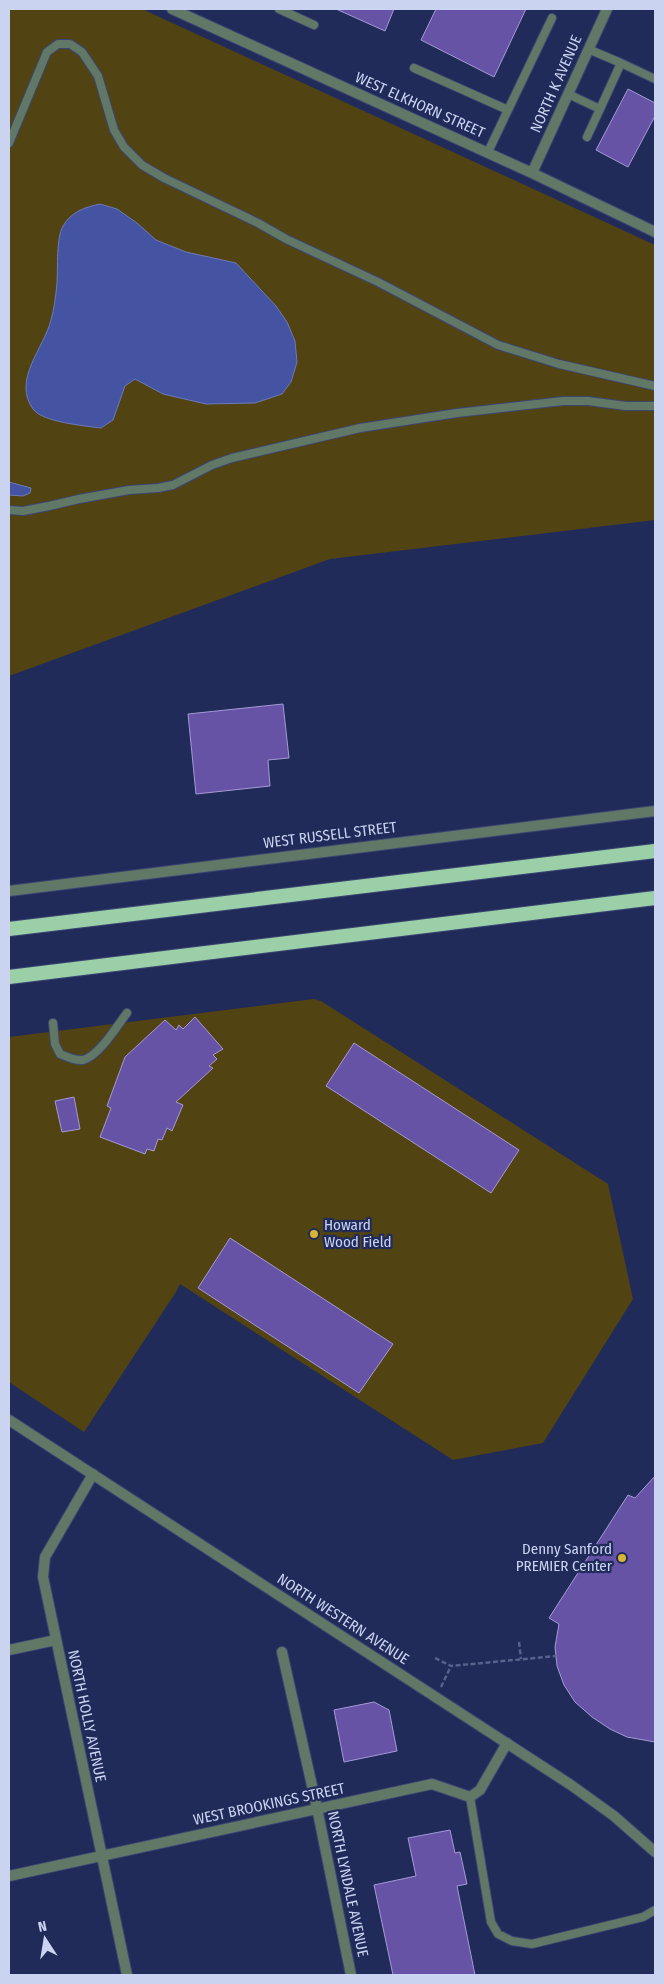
<svg xmlns="http://www.w3.org/2000/svg" width="664" height="1984" font-family="'Fira Sans Condensed',sans-serif">
	<style>
		.green { fill: #524312 }
		.water { fill: #4454a2; stroke: #6c7ab9 }
		.building { fill: #6753a6; stroke: #a49ad5 }
		.lines { fill: none; stroke-linecap: round; stroke-linejoin: round }
		.service-casing { stroke: #3c4672; stroke-width: 10 }
		.minor-casing { stroke: #3c4672; stroke-width: 12 }
		.tertiary-casing { stroke: #3c4672; stroke-width: 12 }
		.trunk-casing { stroke: #3c4672; stroke-width: 16 }
		.path { stroke: #57618a; stroke-width: 2.5; stroke-dasharray: 5 2.5; stroke-linecap: butt }
		.service { stroke: #617867; stroke-width: 8 }
		.minor { stroke: #617867; stroke-width: 10 }
		.tertiary { stroke: #617867; stroke-width: 10 }
		.trunk { stroke: #9acfa8; stroke-width: 14 }
		.poi-dot { fill: #d8b434; stroke: #212b5a; stroke-width: 2 }
		.labels { text-anchor: middle; stroke-width: 4.5; stroke-linejoin: round; paint-order: stroke }
		.street-label { font-size: 15px; fill: #cad3f0; stroke: #212b5a }
		.poi-label { font-size: 15px; fill: #cad3f0; stroke: #212b5a; text-anchor: start }
	</style>
	<rect width="100%" height="100%" fill="#212b5a"/>
	<path class="green" d="M9,9H142L655,245V520L330,559L9,676Z
		M314,999L321,1001L608,1184L633,1299L543,1443L453,1460L180,1284L176,1292L84,1432L9,1382V1037Z"/>
	<path class="water" d="M100,204L117,209L137,223L156,240L186,252L236,263L276,306L287,322L295,341L297,362L291,382L282,394L255,403L206,404L163,394L135,379L125,386L113,420L101,428C85,426 42,422 33,409C12,380 44,348 51,320C54,309 56,295 57,283C58,268 56,238 63,226C71,212 85,207 100,204Z
		M9,482L31,488L30,493L23,496L9,495Z"/>
	<path class="building" d="M336,9H394L385,31Z
		M436,9H526L494,77L421,40Z
		M628,89L655,103V116L628,167L596,150Z
		M283,704L289,758L268,760L270,786L196,794L188,714Z
		M195,1017L223,1049L213,1055L217,1059L209,1066L213,1068L176,1102L183,1105L172,1131L167,1128L162,1140L158,1139L154,1151L147,1149L145,1154L100,1137L111,1108L107,1106L125,1057L165,1020L176,1030L179,1025L183,1029Z
		M354,1043L519,1150L491,1193L326,1086Z
		M74,1097L80,1129L62,1132L55,1101Z
		M230,1238L393,1344L359,1393L198,1288Z
		M655,1476V1742L627,1737L610,1729L592,1717L575,1702L564,1685L557,1666L555,1647L559,1624L549,1618L628,1495L635,1498Z
		M374,1702L389,1710L397,1751L344,1762L334,1710Z
		M450,1830L455,1853L460,1852L467,1884L457,1886L475,1975H393L374,1885L416,1876L408,1838Z"/>
	<g class="lines">
		<g class="service-casing">
			<path id="service" d="M279,9L314,25
				M588,49L621,63
				M414,68L508,110L552,18
				M568,94L600,109L621,63L655,79
				M587,137L600,109
				M9,143L47,52L58,44H70L82,52L98,76L114,130L124,147L142,165L164,178L258,223L286,239L378,282L498,345L559,364L655,386
				M488,152L508,110
				M9,510L23,511L49,506L79,499L129,490L158,488L173,485L212,465L232,458L360,428L457,413L563,401H588L626,406H655
				M53,1023L55,1044L60,1054C67,1057 75,1061 83,1060C99,1056 117,1026 127,1013
				M470,1797L491,1922L498,1934L512,1941L532,1944L643,1917L655,1910"/>
		</g>
		<g class="minor-casing">
			<path id="minor" d="M172,9L532,173L655,232
				M532,173L607,9
				M9,891L655,811
				M93,1474L45,1557L43,1577L127,1975
				M9,1650L56,1640
				M282,1652L317,1808L351,1975
				M9,1876L432,1784L470,1797L480,1790L507,1743"/>
		</g>
		<g class="tertiary-casing">
			<path id="tertiary" d="M9,1420L571,1785L614,1816L655,1852"/>
		</g>
		<g class="trunk-casing">
			<path id="trunk" d="M9,929L655,851
				M9,977L655,898"/>
		</g>
		<path class="path" d="M519,1642L521,1659
			M435,1658L451,1666L556,1656
			M441,1687L451,1666"/>
		<use href="#service" class="service"/>
		<use href="#minor" class="minor"/>
		<use href="#tertiary" class="tertiary"/>
		<use href="#trunk" class="trunk"/>
	</g>
	<g class="poi-dot">
		<circle cx="314" cy="1234" r="5"/>
		<circle cx="622" cy="1558" r="5"/>
	</g>
	<g class="labels">
		<g class="street-label">
			<text transform="translate(556 84) rotate(-66)" y="5">NORTH K AVENUE</text>
			<text transform="translate(420 105) rotate(24)" y="5">WEST ELKHORN STREET</text>
			<text transform="translate(330 835) rotate(-7)" y="5">WEST RUSSELL STREET</text>
			<text transform="translate(343 1619) rotate(33)" y="5">NORTH WESTERN AVENUE</text>
			<text transform="translate(87 1716) rotate(78)" y="5">NORTH HOLLY AVENUE</text>
			<text transform="translate(269 1804) rotate(-12)" y="5">WEST BROOKINGS STREET</text>
			<text transform="translate(348 1884) rotate(78)" y="5">NORTH LYNDALE AVENUE</text>
		</g>
		<g class="poi-label">
			<text x="324" y="1230">Howard<tspan x="324" dy="17">Wood Field</tspan></text>
			<text x="612" y="1554" text-anchor="end">Denny Sanford<tspan x="612" dy="17">PREMIER Center</tspan></text>
		</g>
	</g>
	<rect width="664" height="1984" fill="none" stroke="#cad3f0" stroke-width="20"/>
	<g transform="translate(45 1939) rotate(348)" stroke="#212b5a" stroke-width="4" paint-order="stroke">
	<path d="M0-4L9 19L0 12L-9 19Z" fill="#cad3f0"/>
	<text y="-8" font-size="14" font-weight="bold" text-anchor="middle" fill="#cad3f0">N</text>
	</g>
</svg>
